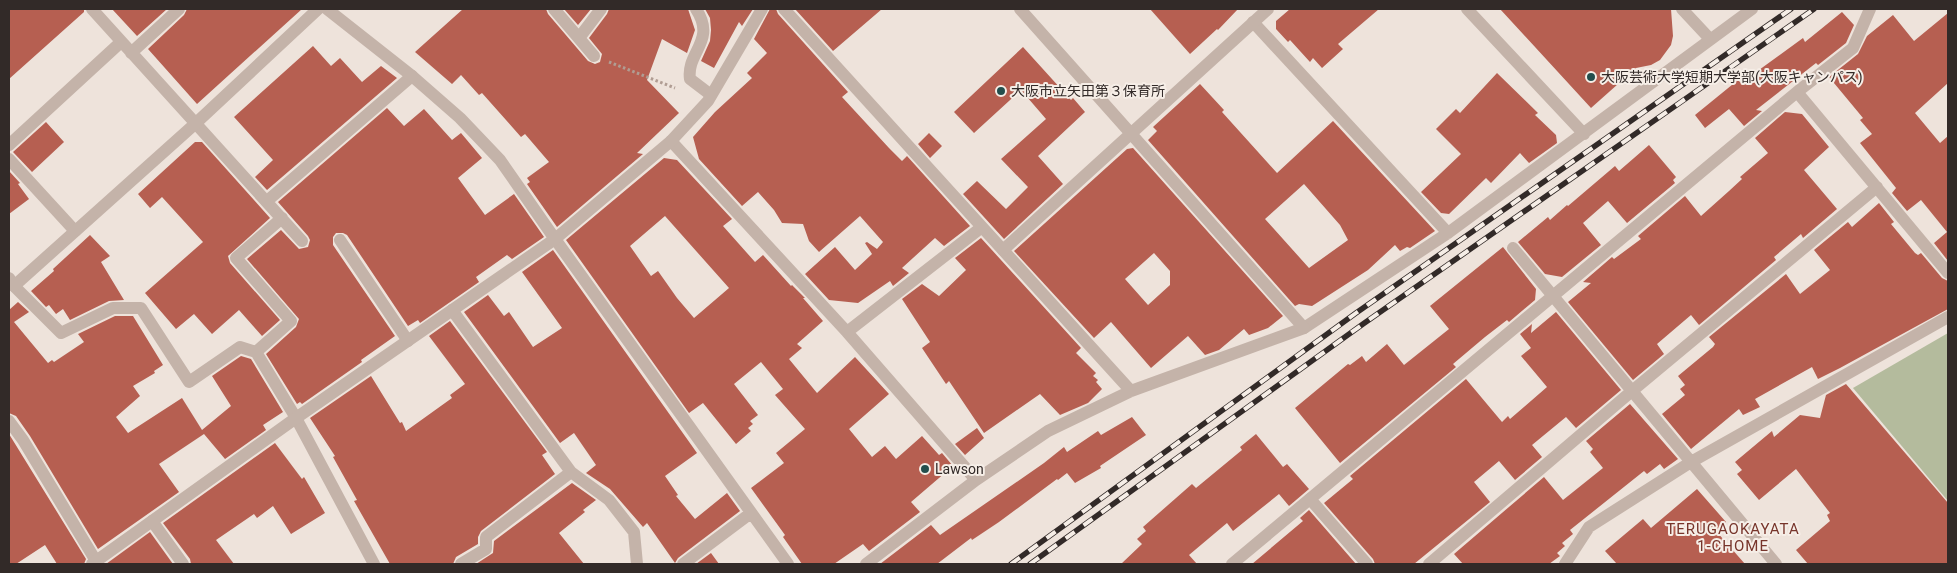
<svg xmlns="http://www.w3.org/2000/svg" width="1957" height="573" viewBox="0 0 1957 573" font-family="Roboto,'Noto Sans JP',sans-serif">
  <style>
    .green { fill: #b4bb9d }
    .building { fill: #b65f51; fill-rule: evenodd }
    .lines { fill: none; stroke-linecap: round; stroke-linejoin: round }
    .path { stroke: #b09d93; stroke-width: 3; stroke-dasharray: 2.5 2.5; stroke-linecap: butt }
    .minor { stroke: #c4b3a9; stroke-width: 12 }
    .tertiary { stroke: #c4b3a9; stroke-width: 12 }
    .rail-casing { stroke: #322a28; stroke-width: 5.5 }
    .rail { stroke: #f6eee7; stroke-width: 4; stroke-dasharray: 11; stroke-linecap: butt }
    .poi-dot { fill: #234e4d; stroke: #f6eee7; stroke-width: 2 }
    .labels { text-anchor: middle; stroke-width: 4; stroke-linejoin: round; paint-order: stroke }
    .poi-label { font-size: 14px; fill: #322a28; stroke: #f6eee7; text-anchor: start }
    .neighbourhood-label { font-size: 15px; letter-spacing: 1px; fill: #77352b; stroke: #f6eee7 }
  </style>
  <rect width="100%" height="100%" fill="#eee3db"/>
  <path class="green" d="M 1948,333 L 1948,501 L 1853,388 Z"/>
  <path class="building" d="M 9,9 L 84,9 L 84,12 L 9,79 Z
    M 112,9 L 167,9 L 137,36 Z
    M 187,9 L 302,9 L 197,104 L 148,49 L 184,15 Z
    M 463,9 L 546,9 L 548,14 L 588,61 L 595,64 L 600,62 L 602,54 L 589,38 L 607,14 L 609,9 L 688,9 L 695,30 L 687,53 L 662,39 L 647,80 L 679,113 L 637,153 L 643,154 L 557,227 L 527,184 L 530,182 L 527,178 L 549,162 L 525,134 L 521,137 L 482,93 L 479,95 L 461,75 L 452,84 L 415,52 Z
    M 564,9 L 591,9 L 578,25 Z
    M 705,9 L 753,9 L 742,26 L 739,22 L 714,68 L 701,61 L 710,41 L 711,30 L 710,18 Z
    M 770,9 L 776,9 L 778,14 L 848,92 L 842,97 L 889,148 L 902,161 L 907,156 L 970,226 L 944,246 L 935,238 L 902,268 L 909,273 L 893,286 L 890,281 L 858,303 L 829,300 L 805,274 L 835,247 L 855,270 L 872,254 L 865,243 L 867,242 L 877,249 L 883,242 L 860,216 L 819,252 L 809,241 L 803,224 L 782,223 L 774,210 L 758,192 L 742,206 L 699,159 L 693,137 L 715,112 L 752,78 L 747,73 L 767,53 L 754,39 Z
    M 795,9 L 882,9 L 833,51 Z
    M 1150,9 L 1238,9 L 1218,30 L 1217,29 L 1190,54 Z
    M 1290,9 L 1379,9 L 1338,44 L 1343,49 L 1322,68 L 1313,58 L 1310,62 L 1290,40 L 1288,42 L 1276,29 L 1276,21 Z
    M 1500,9 L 1671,9 L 1673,36 L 1671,45 L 1660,60 L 1651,65 L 1636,68 L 1591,108 Z
    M 1842,12 L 1854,25 L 1846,43 L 1818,65 L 1816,63 L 1756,110 L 1762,111 L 1744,126 L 1729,109 L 1705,128 L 1695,115 L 1738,80 L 1741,83 L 1803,38 L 1805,42 Z
    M 1948,13 L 1948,83 L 1915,113 L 1940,143 L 1948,136 L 1948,261 L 1934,243 L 1947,232 L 1921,200 L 1907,211 L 1892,193 L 1896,188 L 1860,143 L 1872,134 L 1860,120 L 1863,118 L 1829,77 L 1858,54 L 1867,36 L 1893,15 L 1914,41 Z
    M 313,46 L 331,66 L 340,58 L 362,82 L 381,66 L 397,78 L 267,190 L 255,177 L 273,160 L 234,117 Z
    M 1023,47 L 1071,100 L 1073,98 L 1085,112 L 1038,156 L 1063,184 L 1004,239 L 963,194 L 977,181 L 1006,209 L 1028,187 L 1001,159 L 1046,119 L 1021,90 L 974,133 L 954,112 Z
    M 1497,73 L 1538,113 L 1535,115 L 1556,135 L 1557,143 L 1529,163 L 1520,153 L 1491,183 L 1486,178 L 1449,214 L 1441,213 L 1421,192 L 1461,154 L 1436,129 L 1456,109 L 1460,113 Z
    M 1200,84 L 1224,110 L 1222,112 L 1277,173 L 1333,121 L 1435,231 L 1410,248 L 1407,247 L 1400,251 L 1395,245 L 1368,270 L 1312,306 L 1299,304 L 1295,306 L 1148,140 L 1157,131 L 1153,127 ZM 1304,184 L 1340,225 L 1348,240 L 1309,268 L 1265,219 Z
    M 387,108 L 404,126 L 424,109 L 452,140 L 461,133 L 482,158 L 458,178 L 485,215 L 514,194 L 544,237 L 512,259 L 507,255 L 476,277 L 479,282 L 420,323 L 418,320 L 408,326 L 347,235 L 343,233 L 336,233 L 333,237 L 333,245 L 395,336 L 361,360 L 362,362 L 302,404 L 300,402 L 297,404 L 266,354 L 296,327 L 299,319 L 247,259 L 281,230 L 299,249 L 308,247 L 310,240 L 308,236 L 278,202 Z
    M 1785,112 L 1802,114 L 1829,147 L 1804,170 L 1837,209 L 1803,238 L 1801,234 L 1774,257 L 1776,260 L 1699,325 L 1691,315 L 1657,344 L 1664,354 L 1633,380 L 1568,302 L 1591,283 L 1583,282 L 1612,257 L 1614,259 L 1641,239 L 1638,236 L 1685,196 L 1701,216 L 1729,191 L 1742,179 L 1740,177 L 1768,153 L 1755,138 Z
    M 46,122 L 64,142 L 32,172 L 13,152 Z
    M 929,133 L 942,146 L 930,158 L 918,144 Z
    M 195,142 L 202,142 L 270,218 L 228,256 L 230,263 L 280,320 L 262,336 L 239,310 L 212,334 L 194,314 L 176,329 L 145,293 L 203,242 L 162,197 L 150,208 L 138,194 Z
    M 1649,145 L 1676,177 L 1673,180 L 1675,183 L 1627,223 L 1608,201 L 1583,223 L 1601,245 L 1562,277 L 1545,274 L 1518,242 L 1548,217 L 1550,220 L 1567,205 L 1568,206 L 1615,166 L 1619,171 Z
    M 1133,148 L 1283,316 L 1268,328 L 1249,335 L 1244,329 L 1219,350 L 1205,355 L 1188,336 L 1151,368 L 1111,322 L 1094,338 L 1014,251 L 1127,149 ZM 1154,253 L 1170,271 L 1170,285 L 1148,305 L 1125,279 Z
    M 664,158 L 677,160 L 732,219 L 723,226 L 755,262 L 763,255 L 791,286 L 792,285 L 805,298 L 803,298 L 823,321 L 797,344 L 802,348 L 789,359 L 817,393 L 855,357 L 889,394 L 849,429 L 872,457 L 885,446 L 896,459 L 922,436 L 939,455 L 942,453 L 953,466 L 911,502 L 920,512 L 869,551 L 863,544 L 834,564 L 802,564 L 783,537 L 785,535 L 751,488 L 784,463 L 776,453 L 805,429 L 775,395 L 783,389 L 761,362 L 734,384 L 758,415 L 750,421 L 753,424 L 748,428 L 751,431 L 736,444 L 703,403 L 689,413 L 566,240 ZM 665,216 L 729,288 L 694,318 L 677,298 L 658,271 L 651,276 L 630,246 Z
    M 9,171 L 20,183 L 18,184 L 29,199 L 9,214 Z
    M 1879,203 L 1894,222 L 1891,224 L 1915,253 L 1918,255 L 1921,253 L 1942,278 L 1948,281 L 1948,309 L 1840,368 L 1818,379 L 1812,367 L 1755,399 L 1760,407 L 1743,415 L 1739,409 L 1691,449 L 1662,414 L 1685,395 L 1680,389 L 1685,385 L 1678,376 L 1713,347 L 1715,344 L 1709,337 L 1786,274 L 1800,294 L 1830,270 L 1814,250 L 1848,222 L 1852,227 Z
    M 90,235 L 110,256 L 101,262 L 124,300 L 109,301 L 70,320 L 63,309 L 56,314 L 49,305 L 46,307 L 31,291 L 54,271 L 53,269 Z
    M 981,238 L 1081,348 L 1076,353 L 1096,373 L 1093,376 L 1098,380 L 1096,382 L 1102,389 L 1088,403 L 1060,415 L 1040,394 L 984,433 L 949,381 L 946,384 L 922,348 L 930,342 L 902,299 L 922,284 L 939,296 L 966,270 L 955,258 Z
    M 1503,247 L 1536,289 L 1535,300 L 1509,322 L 1507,320 L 1485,337 L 1453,364 L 1456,367 L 1340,463 L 1295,408 L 1348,364 L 1350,365 L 1362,356 L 1366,362 L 1387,344 L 1404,365 L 1449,329 L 1430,306 Z
    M 553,250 L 697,453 L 665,476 L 678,495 L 676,496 L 695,519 L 727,493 L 740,511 L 678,558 L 675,563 L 647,523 L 643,527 L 610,489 L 586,473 L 596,465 L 574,433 L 560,443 L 464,312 L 488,295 L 504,316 L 509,312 L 533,347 L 562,328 L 522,272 Z
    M 18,302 L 29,312 L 14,322 L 48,363 L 52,360 L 54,362 L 84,342 L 78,334 L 115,316 L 133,316 L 163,365 L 154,371 L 155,373 L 133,386 L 140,396 L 116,417 L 128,433 L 182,398 L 202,430 L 231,406 L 212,376 L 241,356 L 251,359 L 283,412 L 263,425 L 266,430 L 225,459 L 204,434 L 159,464 L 179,492 L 98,549 L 30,436 L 16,416 L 9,413 L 9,310 Z
    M 1556,312 L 1621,390 L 1576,428 L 1566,417 L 1532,445 L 1542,457 L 1515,480 L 1499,461 L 1474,482 L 1490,502 L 1414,564 L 1375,564 L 1373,559 L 1324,503 L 1353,479 L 1350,476 L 1466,379 L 1502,422 L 1508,416 L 1510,419 L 1547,387 L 1521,356 L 1531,348 L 1520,334 L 1532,324 L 1531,333 Z
    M 450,321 L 547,452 L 542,455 L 555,474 L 481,531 L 478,537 L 478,544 L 456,557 L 453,564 L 390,564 L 354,501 L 357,500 L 333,457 L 335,456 L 310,418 L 371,376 L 400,423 L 402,422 L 406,431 L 452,398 L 450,395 L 465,384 L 429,336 Z
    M 1846,384 L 1948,503 L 1948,564 L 1808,564 L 1796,550 L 1830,521 L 1827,515 L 1830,513 L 1796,469 L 1759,500 L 1737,474 L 1742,470 L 1735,462 L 1772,431 L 1774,437 L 1800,415 L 1820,418 L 1826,395 Z
    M 1630,404 L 1678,459 L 1664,469 L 1660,464 L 1647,474 L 1644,471 L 1570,530 L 1573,534 L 1562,543 L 1565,546 L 1557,553 L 1560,556 L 1549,564 L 1463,564 L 1454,554 L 1544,477 L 1563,500 L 1603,468 L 1590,452 L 1593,449 L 1586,441 Z
    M 1132,417 L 1146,435 L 1100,466 L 1101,468 L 1075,483 L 1067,473 L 1058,480 L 1057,479 L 999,522 L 972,540 L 971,538 L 937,564 L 880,564 L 931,525 L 940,535 L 1044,463 L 1064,447 L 1067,452 L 1098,431 L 1101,435 Z
    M 977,428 L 984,438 L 965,455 L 955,444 Z
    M 9,434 L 86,559 L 84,564 L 57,564 L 45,545 L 16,564 L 9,564 Z
    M 1256,434 L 1283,467 L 1287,464 L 1309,489 L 1289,506 L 1279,494 L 1233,531 L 1227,523 L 1189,555 L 1197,564 L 1121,564 L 1142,544 L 1137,539 L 1146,531 L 1143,527 L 1192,484 L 1196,488 L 1242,450 L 1240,447 Z
    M 275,443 L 302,479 L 304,477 L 325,513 L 291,534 L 273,506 L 257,518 L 254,514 L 216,540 L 234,564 L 191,564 L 190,559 L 163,523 Z
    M 572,483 L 596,500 L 583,510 L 585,512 L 559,533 L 584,564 L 476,564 L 493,553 L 494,541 Z
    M 1697,489 L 1726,522 L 1716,531 L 1745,564 L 1617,564 L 1605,551 L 1643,519 L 1651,528 Z
    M 1309,510 L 1356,564 L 1252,564 L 1303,521 L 1300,518 Z
    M 150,532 L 173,564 L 106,564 Z
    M 711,553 L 719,564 L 696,564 Z"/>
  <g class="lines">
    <path class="path" d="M 609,62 L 675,88"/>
    <path class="minor" d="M 92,9 L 302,241
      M 554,9 L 594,56
      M 696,9 C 717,41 686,52 690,79 L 711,95
      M 784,9 L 1131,391
      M 1467,9 L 1584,134
      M 1682,9 L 1710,39
      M 1253,22 L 1448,233
      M 579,38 L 601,9
      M 131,53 L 179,9
      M 1797,92 L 1948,273
      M 671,141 L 847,332 L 976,480
      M 9,145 L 121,42
      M 9,159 L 75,231
      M 267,201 L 412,76
      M 555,239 L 788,564
      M 340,240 L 408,341
      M 1513,248 L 1776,564
      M 9,278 L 14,286 L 61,333 L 113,308 L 141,308 L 189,382 L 240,347 L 256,352 L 296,418 L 374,564
      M 452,310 L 571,472 L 609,500 L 634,532 L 637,564
      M 847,332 L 982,227
      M 256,352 L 291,321 L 236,258 L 282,218
      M 9,421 L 23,440 L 96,561
      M 152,521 L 183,564
      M 461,564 L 486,549 L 486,537 L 571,472
      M 683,564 L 751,513
      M 866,564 L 976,480 L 1048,431 L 1131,391 L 1304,328 L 1448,233 L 1752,9
      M 1232,564 L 1797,92 L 1853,48 L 1870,9
      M 1429,564 L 1632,391 L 1877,187
      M 1565,564 L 1589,527 L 1691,462 L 1948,317"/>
    <path class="tertiary" d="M 327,9 L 412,76 L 460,118 L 500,160 L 555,239
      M 1020,9 L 1304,328
      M 1003,250 L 1268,9
      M 14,286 L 196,123 L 318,9
      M 1310,499 L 1367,564
      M 92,564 L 296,418 L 555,239 L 671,141 L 708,101 L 762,9"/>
    <defs>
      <path id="rail" d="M 1011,564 L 1356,313 L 1791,9
        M 1030,564 L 1363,324 L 1814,9"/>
    </defs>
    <use href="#rail" class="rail-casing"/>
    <use href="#rail" class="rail"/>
  </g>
  <g class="poi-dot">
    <circle cx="1591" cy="77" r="5"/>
    <circle cx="1001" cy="91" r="5"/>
    <circle cx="925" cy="469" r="5"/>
  </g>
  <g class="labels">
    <g class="poi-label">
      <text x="1601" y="82">大阪芸術大学短期大学部(大阪キャンパス)</text>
      <text x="1011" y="96">大阪市立矢田第３保育所</text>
      <text x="935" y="474">Lawson</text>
    </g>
    <g class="neighbourhood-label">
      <text x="1733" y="534">TERUGAOKAYATA<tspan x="1733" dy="17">1-CHOME</tspan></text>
    </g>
  </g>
  <rect width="1957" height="573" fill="none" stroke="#322a28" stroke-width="20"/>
</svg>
